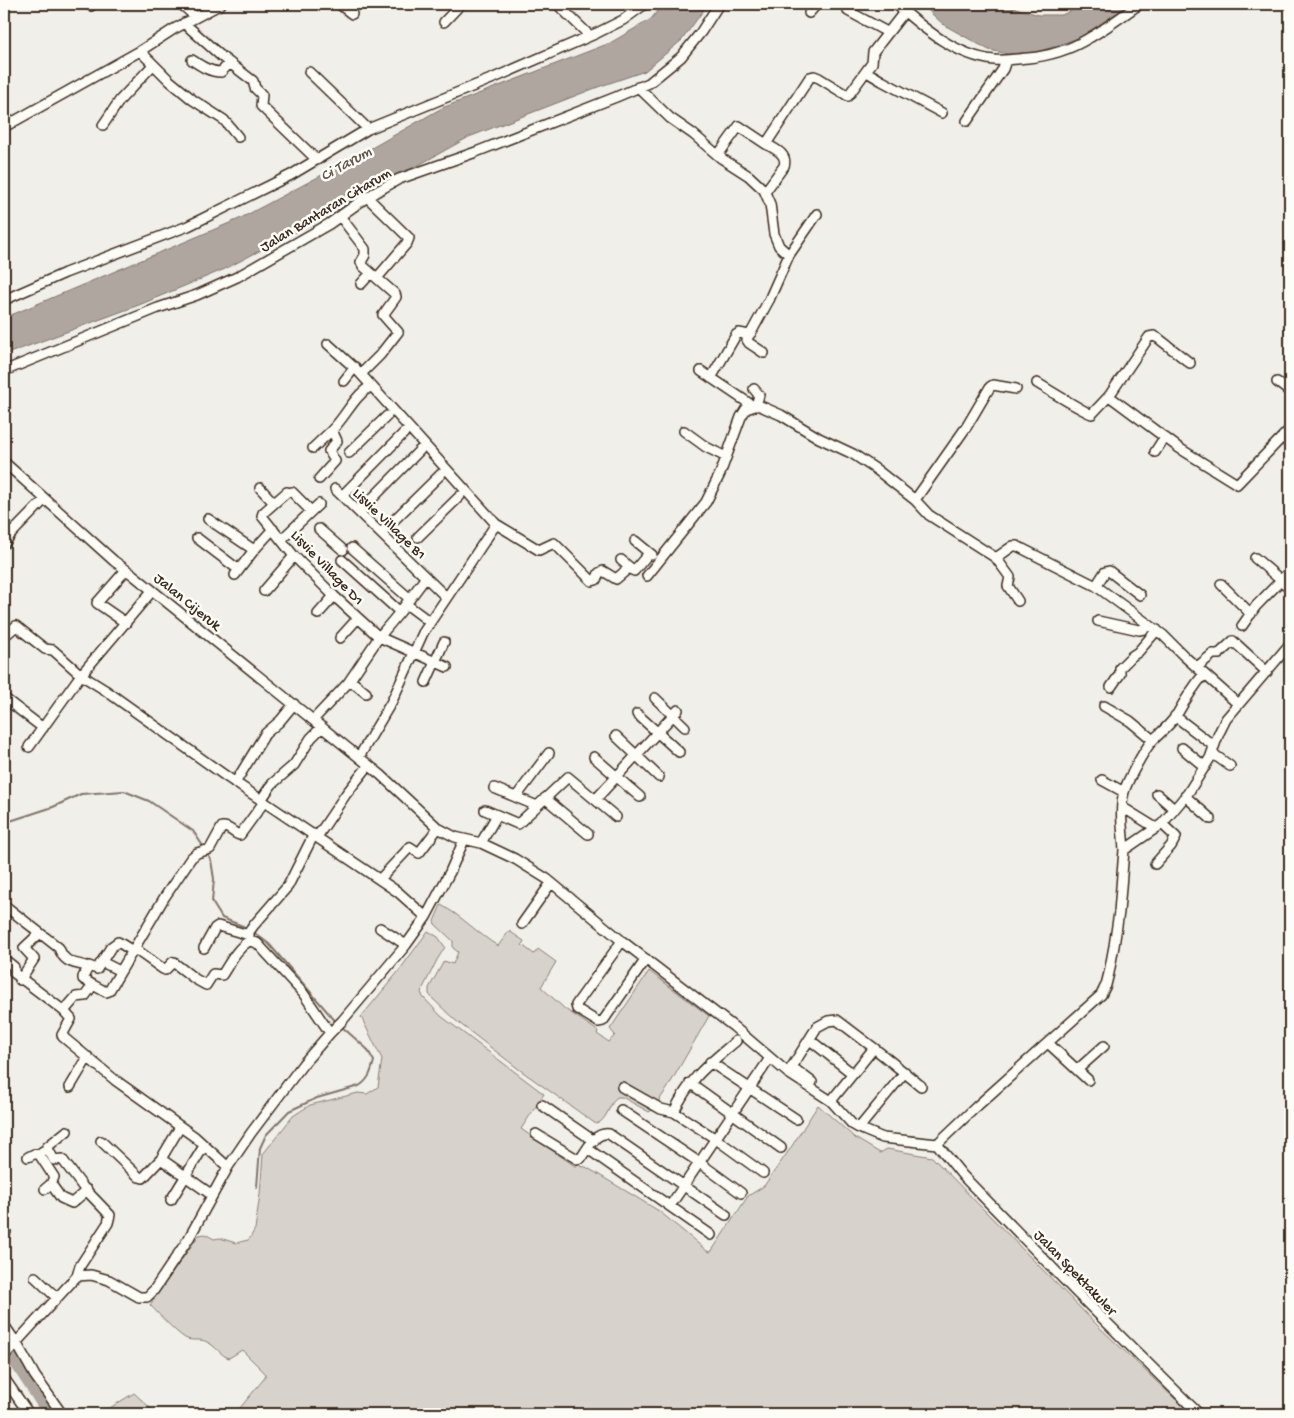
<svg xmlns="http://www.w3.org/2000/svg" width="1294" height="1418" viewBox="0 0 1294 1418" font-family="'Gochi Hand',sans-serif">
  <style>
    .green { fill: #d7d2cc; stroke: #897e75 }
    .water { fill: #aea69f; stroke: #80746b }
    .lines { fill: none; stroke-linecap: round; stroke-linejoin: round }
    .stream { stroke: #80746b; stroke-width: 2 }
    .river { stroke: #aea69f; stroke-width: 12 }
    .minor-casing { stroke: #3b2a1e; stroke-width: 12 }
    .minor { stroke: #fdfcf7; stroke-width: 9 }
    .labels { text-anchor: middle; stroke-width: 5; stroke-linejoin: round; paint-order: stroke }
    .street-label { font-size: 15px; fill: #3b2a1e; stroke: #fdfcf7 }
    .water-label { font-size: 16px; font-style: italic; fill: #63554b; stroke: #fdfcf7 }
  </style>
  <rect width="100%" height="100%" fill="#f1efea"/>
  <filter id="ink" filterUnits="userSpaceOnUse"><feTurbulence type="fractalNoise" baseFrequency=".02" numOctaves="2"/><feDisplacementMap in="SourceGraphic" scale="10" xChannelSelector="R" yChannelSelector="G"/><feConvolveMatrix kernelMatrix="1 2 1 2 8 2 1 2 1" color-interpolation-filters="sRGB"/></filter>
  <g filter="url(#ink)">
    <path class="green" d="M 441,905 C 462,916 478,934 498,946 L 509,931 L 524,941 L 522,945 L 534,954 L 538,949 L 556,962 L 541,987 L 565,1009 L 598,1031 L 597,1034 L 609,1042 L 615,1035 L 610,1029 L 649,971 L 709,1016 L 667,1089 L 652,1110 L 649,1112 L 622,1097 L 617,1097 C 609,1104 607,1121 596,1124 L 520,1070 L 455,1020 L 433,999 L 429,994 L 429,988 L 444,961 L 453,964 L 458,952 L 453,948 L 453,941 L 435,924 L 434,921 Z
      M 428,931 L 438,937 L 445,947 L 437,960 L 421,992 L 423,997 L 441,1016 L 544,1094 L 521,1129 L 575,1166 L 586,1167 L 659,1211 L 707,1251 L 711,1252 L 748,1196 L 764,1186 L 790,1149 L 818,1105 L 855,1138 L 880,1153 L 887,1149 L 932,1157 L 1098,1326 L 1191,1414 L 235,1414 L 263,1380 L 266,1374 L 242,1350 L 229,1358 C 221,1356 216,1346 207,1342 C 200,1338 192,1342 185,1338 C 174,1331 159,1314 150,1305 L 199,1235 L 205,1234 L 214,1239 L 220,1238 L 236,1243 L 248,1240 L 250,1238 L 255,1229 L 260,1194 L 263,1154 L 293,1116 L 310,1105 L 358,1093 L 367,1094 L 378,1087 L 382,1059 L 361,1017 L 398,972 Z
      M 134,1393 L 157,1414 L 100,1414 Z"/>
    <path class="water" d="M 663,4 L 708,4 L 682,40 L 645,71 L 598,87 L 469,137 L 345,206 L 225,269 L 139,305 L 4,355 L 4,318 L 239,219 L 354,158 L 442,108 L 610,43 L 651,19 Z
      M 921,4 L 1002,4 L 1039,15 L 1062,15 L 1084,4 L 1129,4 L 1081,37 L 1033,54 L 1008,54 L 989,50 L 944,25 Z"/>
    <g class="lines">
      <path class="stream" d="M 4,823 L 53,807 L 81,794 L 124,791 L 149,801 L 193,831 L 205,849
        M 207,853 L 211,860 L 214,879 L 212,902 L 222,918 L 248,928
        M 252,931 L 269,944 L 337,1023
        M 257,1187 L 260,1148 L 266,1135 L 289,1111 L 317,1098 L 359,1086 C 369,1080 371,1072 374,1061 L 367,1049 L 341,1026"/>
      <path class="river" d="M 4,1345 L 49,1414"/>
      <defs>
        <path id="minor" d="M 87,4 L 91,6
          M 181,4 L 196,17
          M 339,4 L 352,14
          M 557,4 L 590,36
          M 896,4 C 923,28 956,56 994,60 C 1005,61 1017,59 1028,58 C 1050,56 1071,49 1089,38 C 1107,28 1123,15 1140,4
          M 848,11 L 887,32
          M 809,13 L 817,4
          M 444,22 L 461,4
          M 184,23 L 222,57 L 253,81 L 255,88 L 262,95 L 261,106 L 317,160
          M 140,51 L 170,81 L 193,100 L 224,120 L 238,137
          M 192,60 C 201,66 210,72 221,72 L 230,63
          M 309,72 L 368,129
          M 867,72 L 882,81 L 942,113
          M 638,87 L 670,118 L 693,134 L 721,158 L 749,176 L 764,190 L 770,204 L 774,234 L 779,246 L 789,255 L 769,300 L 751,333 L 749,335 L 739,333 L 736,335 L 711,378
          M 967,121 L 1003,69 L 1006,60
          M 103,125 L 120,100 L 153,65
          M 4,127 L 140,51 L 174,29 L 221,4
          M 718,155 L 739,126 L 766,144 L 810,77 L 814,76 L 819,78 L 848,96 L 872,63 L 873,52 L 905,11
          M 765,192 L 784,166 C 788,154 775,149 766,144
          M 367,197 L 409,238 L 407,243 L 377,278
          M 340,216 L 365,249 L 365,255 L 361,262 L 363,266 L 395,294 L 396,297 L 383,315 L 398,332 L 380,355 L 361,374
          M 789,255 L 817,214
          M 361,284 L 371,273
          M 4,300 L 65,273 L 188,226 L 291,175 L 368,129 L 496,77 L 597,33 L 623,20 L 645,4
          M 749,335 L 747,340 L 749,343 L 764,353
          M 328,344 L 358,371 L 496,524 L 539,550 L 554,543 L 592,581 L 596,580 L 599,573 L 603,571 L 616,579 L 629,568
          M 4,371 L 158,308 L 197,295 L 237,277 L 329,224 L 367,197 L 399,179 L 476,152 L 616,97 L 649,83 L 681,57 L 701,32 L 719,4
          M 701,371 L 753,406
          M 344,381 L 355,367
          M 1277,382 L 1290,392
          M 1037,383 C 1046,388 1087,414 1092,414 L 1109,396 L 1149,337 L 1154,336 L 1158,338 L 1190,363
          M 754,389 L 759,395 L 756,406
          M 1109,396 L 1179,448 L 1237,484 L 1290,429
          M 684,431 L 706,447 L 726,457
          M 1283,436 L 1290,445
          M 313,448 L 332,430
          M 1155,452 L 1164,438
          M 349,453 L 387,416
          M 4,462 L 114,561 L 132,574 L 381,775 L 438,828 L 455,837 L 481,843 L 515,859 L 547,879 L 622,941 L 734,1027 L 788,1073 L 831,1101 L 852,1124 L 859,1128 L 883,1138 L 937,1144 L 976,1107 L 1101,995 L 1106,985 L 1109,973 L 1114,946 L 1119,912 L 1124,850 L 1162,824 L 1188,793 L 1210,758 L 1219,733 L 1226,719 L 1290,644
          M 319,479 L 335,461 L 329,451 L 337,441 L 332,430 C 346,416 354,396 371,386
          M 260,488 L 274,503
          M 335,489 L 444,595
          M 287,492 L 263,513 L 262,516 L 294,556 L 334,596 L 379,637 L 447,667
          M 292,492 L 311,511
          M 342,496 L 404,433
          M 915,500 L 967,426 L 990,387 L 993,385 L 1016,389
          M 359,512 L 420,450
          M 208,519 L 254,550
          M 4,526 L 11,534
          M 319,529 L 343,550
          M 381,533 L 441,474
          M 418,537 L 460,496
          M 197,538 L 239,570
          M 282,539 L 319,504
          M 635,541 L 652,555
          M 4,544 L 11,534 L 45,499
          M 352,548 L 410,599
          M 996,558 L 1013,546 L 1017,546 L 1096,586 L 1163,635 L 1184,656 L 1238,704
          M 1255,558 L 1290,588
          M 342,560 L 400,612
          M 621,560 L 634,571 L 649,553
          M 235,575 L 254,550 L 273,529
          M 647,576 L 706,502 L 720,474 L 741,417 L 746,409 L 758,405 L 781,415 L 819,438 L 853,454 L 877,470 L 915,500 L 929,515 L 996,558 L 1010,577 L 1008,586 L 1018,601
          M 1221,584 L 1251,614
          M 1096,586 L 1105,572 L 1109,571 L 1140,595
          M 264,591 L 294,556
          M 406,604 L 426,619
          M 318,614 L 334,596
          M 1098,621 L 1139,630 L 1144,629 L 1149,625
          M 126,623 L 97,603 L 126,570
          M 1242,626 L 1256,606 L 1290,571
          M 8,633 L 16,626 L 45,649 L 53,650 L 81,675 L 105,690 L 227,777 L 398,892 L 426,917
          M 340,638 L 358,618
          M 1197,667 L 1213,654 L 1219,654 L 1233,641 L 1267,672
          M 426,682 L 444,642
          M 348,683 L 355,684 L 366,693
          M 1111,687 L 1120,674 L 1120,668 L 1132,656 L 1138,652 L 1157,630
          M 4,698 L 43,728
          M 655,698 L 685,727
          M 1104,706 L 1130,721 L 1153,740
          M 637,714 L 679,752
          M 1175,716 L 1214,746
          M 313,720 L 348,683 L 379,637 L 400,612 L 426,577
          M 616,736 L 659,777
          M 29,747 L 80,676 L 152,591
          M 1182,748 L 1205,767
          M 1212,753 L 1230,766
          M 359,757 L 392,701 L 423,633 L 496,524
          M 594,757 L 640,797
          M 1102,780 L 1124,792
          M 235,783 L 265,734 L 280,721 L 294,704
          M 494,788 L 537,806
          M 1157,794 L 1174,809
          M 1185,796 L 1211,819
          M 516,797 L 549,753
          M 545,798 L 588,834
          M 596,799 L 678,710
          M 261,800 L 272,784 L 294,765 L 311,738 L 322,727
          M 1122,807 L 1156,828
          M 485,810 L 497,815
          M 317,837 L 346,794 L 369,765
          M 481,843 L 497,815 L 518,824 L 568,777 L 616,817
          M 1124,850 C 1123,832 1119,810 1124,792 C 1127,781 1144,750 1152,741 C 1160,733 1169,726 1176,716 C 1184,702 1193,687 1204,674
          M 1155,864 L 1171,846 L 1176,837 L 1162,824
          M 380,879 L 410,847 L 419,853 L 438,828
          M 4,905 L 59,948 C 65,965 75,962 88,967
          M 522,924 L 551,883
          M 380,928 L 406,945
          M 249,941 L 249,932 L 254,925 L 288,886 L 314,834
          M 622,941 L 578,1002 L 576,1005 L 577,1009 L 598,1022 L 603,1021 L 646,959
          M 204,948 L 215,928 L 218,926 L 249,935
          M 135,949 L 163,969 L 165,970 L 173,962 L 195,979 L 206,985 L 213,974 L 222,975 C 230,963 236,949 249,941 L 257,943 L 303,993 L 330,1033
          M 4,959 L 14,967 L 14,973 L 64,1011
          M 102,962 L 120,971
          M 20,980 L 34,959 L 24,948 L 40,933
          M 93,985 L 83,979 L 83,977 L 89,966 L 97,969 L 111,947 L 118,942 L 133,951
          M 810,1040 L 853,1074
          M 1048,1043 L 1088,1080
          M 874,1048 L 921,1086
          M 710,1062 L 796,1119
          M 792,1067 L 812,1082
          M 1077,1070 L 1104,1046
          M 788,1073 L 817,1027 L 828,1021 L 837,1020 L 874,1048 L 831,1101
          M 690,1083 L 781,1148
          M 70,1087 L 88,1057
          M 622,1087 L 661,1109 L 674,1112 L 716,1139 L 763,1173
          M 542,1105 L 594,1141
          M 621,1110 L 700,1163 L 741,1193
          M 674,1112 C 690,1077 708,1065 736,1041
          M 180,1127 L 161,1159 L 212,1195
          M 859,1128 L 905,1072
          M 67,1131 L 47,1147 L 54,1160 L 62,1159 L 83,1187 L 110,1215 L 108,1223 L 80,1266 L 77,1276
          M 536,1134 L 577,1159 L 581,1158 C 588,1148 595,1132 609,1134 L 726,1215
          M 101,1141 L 139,1177 L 143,1178 L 161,1159
          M 937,1144 L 963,1176 L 1077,1293 L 1199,1414
          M 588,1149 L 711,1235
          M 39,1154 L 54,1177 L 51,1184 L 45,1189
          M 28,1157 L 34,1154 L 39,1154 L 43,1151
          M 228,1167 L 195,1137 L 115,1080 L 63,1037 L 62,1035 L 71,1019 L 64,1011 L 76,997 L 85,996 L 93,985 L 106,992 L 109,991 L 164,898 L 191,858 L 197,853 L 210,849 L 222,827 C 230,826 233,834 240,835 L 264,802
          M 51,1184 L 61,1198 L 72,1203 L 87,1190
          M 171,1200 L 204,1146
          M 670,1206 L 770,1058
          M 4,1234 L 6,1232
          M 35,1277 L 57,1298
          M 4,1325 L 17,1344 L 35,1376 L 62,1414
          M 4,1356 L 77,1276 L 91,1275 L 109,1280 L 139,1297 L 147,1297 L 154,1290 L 189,1238 L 228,1167 L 251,1133 L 303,1064 L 330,1033 L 342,1021 L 406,945 L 426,917 L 450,872 L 464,840
          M 4,1378 L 29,1414"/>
      </defs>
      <use href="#minor" class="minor-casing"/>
      <use href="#minor" class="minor"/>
    </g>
  </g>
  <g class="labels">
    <g class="street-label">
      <text transform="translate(325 209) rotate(-31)" y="5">Jalan Bantaran Citarum</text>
      <text transform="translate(390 523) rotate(44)" y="5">Lisvie Village B1</text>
      <text transform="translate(328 567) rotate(46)" y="5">Lisvie Village D1</text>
      <text transform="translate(188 601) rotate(39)" y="5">Jalan Cijeruk</text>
      <text transform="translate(1076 1272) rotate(46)" y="5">Jalan Spektakuler</text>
    </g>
    <g class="water-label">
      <text transform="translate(345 162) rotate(-29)" y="6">Ci Tarum</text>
    </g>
  </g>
  <rect width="1294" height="1418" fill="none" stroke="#fdfcf7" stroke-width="20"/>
  <rect x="10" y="10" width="1274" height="1398" fill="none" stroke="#3b2a1e" stroke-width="2" filter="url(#ink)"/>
</svg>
